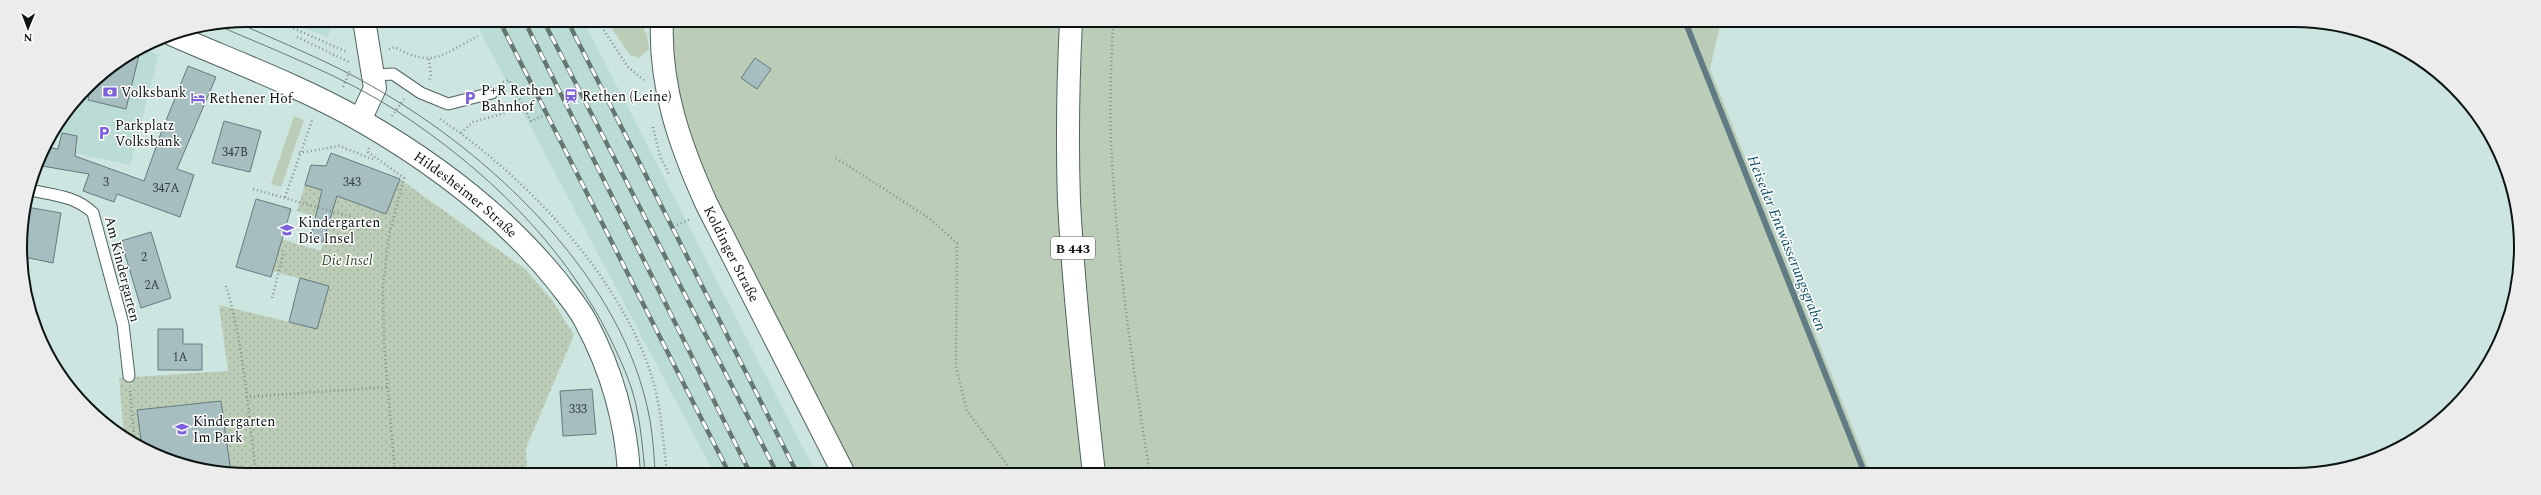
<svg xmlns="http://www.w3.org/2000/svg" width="2541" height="495" viewBox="0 0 2541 495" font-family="Spectral,serif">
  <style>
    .built { fill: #bbdcd5 }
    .grass { fill: #bbcdb6 }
    .park { fill: url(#park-dots) }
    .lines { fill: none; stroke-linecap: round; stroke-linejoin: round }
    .stream { stroke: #617b85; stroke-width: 6 }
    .building { fill: #a6bec0; stroke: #647a7c }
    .service-casing { stroke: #4e635f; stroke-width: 13 }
    .minor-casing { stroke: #4e635f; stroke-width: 24 }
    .tertiary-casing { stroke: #4e635f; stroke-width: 24 }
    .primary-casing { stroke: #4e635f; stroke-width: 24 }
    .path { stroke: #7f908d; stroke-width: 2.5; stroke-dasharray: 1 3; stroke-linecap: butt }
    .service { stroke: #fff; stroke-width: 11 }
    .minor { stroke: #fff; stroke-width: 22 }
    .tertiary { stroke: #fff; stroke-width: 22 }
    .primary { stroke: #fff; stroke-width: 22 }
    .tram { stroke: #667673; stroke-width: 1 }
    .rail-casing { stroke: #667673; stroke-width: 4.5 }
    .rail { stroke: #fff; stroke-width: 3; stroke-dasharray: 9; stroke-linecap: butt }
    .labels { text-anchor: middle; stroke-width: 3; stroke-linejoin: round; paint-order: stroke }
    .number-label { font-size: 12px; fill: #323e3e }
    .shield { fill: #fff; stroke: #555a5a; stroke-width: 1 }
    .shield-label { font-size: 13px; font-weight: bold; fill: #0c1413 }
    .poi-label { font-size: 14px; fill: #0c1413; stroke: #fff; text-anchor: start }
    .street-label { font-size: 14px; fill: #0c1413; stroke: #fff }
    .park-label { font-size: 14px; font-style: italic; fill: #2d4b24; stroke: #fff }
    .water-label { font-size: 15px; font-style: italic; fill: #0c5269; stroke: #fff }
    .rim { fill: none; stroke: #0c1413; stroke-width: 2 }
  </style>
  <defs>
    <pattern id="park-dots" width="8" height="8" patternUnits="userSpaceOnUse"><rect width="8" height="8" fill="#bbcdb6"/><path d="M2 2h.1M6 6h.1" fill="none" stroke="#a0af9c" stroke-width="1.8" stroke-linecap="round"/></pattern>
  </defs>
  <rect width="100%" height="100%" fill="#cde5e0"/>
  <path class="built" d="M 284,20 L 337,20 L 327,37 Z
    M 474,20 L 583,20 L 816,473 L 714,473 Z
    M 144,49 L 159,55 L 130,165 L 57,149 L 64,121 L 87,86 Z"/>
  <path class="grass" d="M 606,20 L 639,20 L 647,35 L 649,49 L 639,58 L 630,55 Z
    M 672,20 L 1721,21 L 1710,69 L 1871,474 L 855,474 L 684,135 L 668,44 Z
    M 294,116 L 304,120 L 281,187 L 271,184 Z"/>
  <path class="park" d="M 400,179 L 525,269 L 552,300 L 574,335 L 526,448 L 527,473 L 218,473 L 134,445 L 124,436 L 119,378 L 228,371 L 219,305 L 317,329 L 328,286 L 272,271 L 281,239 L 321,251 L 329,221 L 297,211 L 305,184 L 386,214 Z"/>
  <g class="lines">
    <path class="stream" d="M 1685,21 L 1865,474"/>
  </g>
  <path class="building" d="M 140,51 L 126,109 L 88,100 L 91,84 Z
    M 755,58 L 771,69 L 757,89 L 741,78 Z
    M 188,66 L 216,77 L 177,169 L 194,175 L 180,217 L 117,194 L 114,202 L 83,191 L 89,174 L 36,165 L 46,147 L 58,149 L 62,133 L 77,136 L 75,156 L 144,181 L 161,133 Z
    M 224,121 L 261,131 L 250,172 L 212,163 Z
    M 331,153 L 400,179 L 386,214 L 337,196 L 323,242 L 310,239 L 322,190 L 305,185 L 311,165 L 326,166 Z
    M 256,199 L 291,209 L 271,277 L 236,267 Z
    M 27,207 L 61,213 L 53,263 L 24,257 L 21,237 Z
    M 151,232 L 171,298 L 141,308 L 121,241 Z
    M 300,278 L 329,286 L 317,329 L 289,322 Z
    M 158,329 L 183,329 L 183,344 L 202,344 L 202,370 L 158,370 Z
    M 592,389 L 596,434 L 563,436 L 560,391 Z
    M 221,401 L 231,473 L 218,473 L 142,447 L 137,410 Z"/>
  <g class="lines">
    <defs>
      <path id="service" d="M 374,75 L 393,74 L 421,93 L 448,104 L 492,93
        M 30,190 C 53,195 76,196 93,213 L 123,324 L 129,376"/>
      <path id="minor" d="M 360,120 L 375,88 L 364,20"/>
      <g id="tertiary">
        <path id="s1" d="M 662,20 C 659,86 680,146 707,205 L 844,474"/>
        <path id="s2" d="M 173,35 C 235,62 300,86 360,120 C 433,162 504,215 557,281 C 567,294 579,308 586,322 C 611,369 626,421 629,473"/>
      </g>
      <path id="primary" d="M 1071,21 C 1068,81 1067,142 1069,202 C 1074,293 1084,383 1094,474"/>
    </defs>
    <use href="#service" class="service-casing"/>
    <use href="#minor" class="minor-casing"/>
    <use href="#tertiary" class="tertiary-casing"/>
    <use href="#primary" class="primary-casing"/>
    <path class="path" d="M 275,20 L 347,52
      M 597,20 L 628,67 L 644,80
      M 1113,21 C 1111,67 1109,114 1112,160 C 1118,266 1133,370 1150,474
      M 297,37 L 349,62
      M 389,49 L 395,47 C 433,69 443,54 478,36
      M 429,59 L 431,76 L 429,80
      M 503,82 L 509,80 L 531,121 L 542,116
      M 343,87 L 350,71
      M 392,116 L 404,99
      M 440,119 C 525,176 619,275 651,374 C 661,405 663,441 667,473
      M 653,127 L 660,156 L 670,176
      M 461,133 L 473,122 L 505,113 L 503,103
      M 369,148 L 368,152 L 404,178 L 389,235 L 383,286 L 384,345 L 395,473
      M 299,153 L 339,146 L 375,160
      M 836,158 L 929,218 L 957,243 L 956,367 L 967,411 L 1014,474
      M 253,189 L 352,217
      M 285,197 L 313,118
      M 677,225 L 691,219
      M 226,286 C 244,345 248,412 256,473
      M 272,298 L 284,251
      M 130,391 L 135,445
      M 246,397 L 388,387"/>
    <use href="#service" class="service"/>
    <use href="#minor" class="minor"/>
    <use href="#tertiary" class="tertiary"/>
    <use href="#primary" class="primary"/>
    <path class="tram" d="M 236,22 C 282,43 331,62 375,88 C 488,152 615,271 646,402 C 652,425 654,450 655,473
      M 219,26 C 279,52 342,76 397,111 C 485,169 563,243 610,338 C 620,359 631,382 636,405 C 641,427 643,451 645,473"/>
    <defs>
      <path id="rail" d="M 499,20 L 729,473
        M 524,20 L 750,473
        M 543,20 L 777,473
        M 567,20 L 797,473"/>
    </defs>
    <use href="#rail" class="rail-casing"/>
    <use href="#rail" class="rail"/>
  </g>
  <defs>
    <symbol id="bank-bare" viewBox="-9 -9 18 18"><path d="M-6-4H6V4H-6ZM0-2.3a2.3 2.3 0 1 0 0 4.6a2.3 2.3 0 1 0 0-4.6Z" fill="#7d61dc" stroke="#fff" stroke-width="2.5" paint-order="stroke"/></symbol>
    <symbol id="station-bare" viewBox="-9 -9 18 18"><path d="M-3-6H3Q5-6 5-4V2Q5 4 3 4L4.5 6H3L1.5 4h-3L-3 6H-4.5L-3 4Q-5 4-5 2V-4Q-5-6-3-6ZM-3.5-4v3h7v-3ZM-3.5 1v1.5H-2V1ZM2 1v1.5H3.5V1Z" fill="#7d61dc" stroke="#fff" stroke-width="2.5" paint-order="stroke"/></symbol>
    <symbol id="hotel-bare" viewBox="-9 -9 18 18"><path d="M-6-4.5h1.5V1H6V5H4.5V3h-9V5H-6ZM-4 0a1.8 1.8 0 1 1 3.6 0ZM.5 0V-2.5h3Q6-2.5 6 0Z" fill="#7d61dc" stroke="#fff" stroke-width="2.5" paint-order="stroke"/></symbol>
    <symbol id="parking-bare" viewBox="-9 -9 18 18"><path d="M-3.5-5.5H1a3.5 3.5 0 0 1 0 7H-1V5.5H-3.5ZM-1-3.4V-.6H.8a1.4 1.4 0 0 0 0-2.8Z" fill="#7d61dc" stroke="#fff" stroke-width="2.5" paint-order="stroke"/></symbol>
    <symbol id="school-bare" viewBox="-9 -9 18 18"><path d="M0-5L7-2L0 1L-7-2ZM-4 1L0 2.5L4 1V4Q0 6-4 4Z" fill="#7d61dc" stroke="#fff" stroke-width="2.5" paint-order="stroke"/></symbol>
  </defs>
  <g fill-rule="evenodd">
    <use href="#bank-bare" x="100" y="82" width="20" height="20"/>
    <use href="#station-bare" x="561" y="86" width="20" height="20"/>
    <use href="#hotel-bare" x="188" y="88" width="20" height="20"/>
    <use href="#parking-bare" x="460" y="88" width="20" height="20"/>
    <use href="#parking-bare" x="94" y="123" width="20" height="20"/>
    <use href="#school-bare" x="277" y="220" width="20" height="20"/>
    <use href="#school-bare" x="172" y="419" width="20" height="20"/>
  </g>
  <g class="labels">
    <g class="number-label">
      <text x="235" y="156">347B</text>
      <text x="106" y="186">3</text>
      <text x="352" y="186">343</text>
      <text x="166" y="192">347A</text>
      <text x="144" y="261">2</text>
      <text x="152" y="289">2A</text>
      <text x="180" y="361">1A</text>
      <text x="578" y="413">333</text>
    </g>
    <rect class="shield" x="1051" y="237" width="44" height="22" rx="3"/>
    <g class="shield-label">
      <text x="1073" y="253">B 443</text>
    </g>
    <g class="poi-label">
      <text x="481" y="95">P+R Rethen<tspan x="481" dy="16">Bahnhof</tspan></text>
      <text x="121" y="97">Volksbank</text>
      <text x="582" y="101">Rethen (Leine)</text>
      <text x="209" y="103">Rethener Hof</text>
      <text x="115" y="130">Parkplatz<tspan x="115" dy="16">Volksbank</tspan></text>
      <text x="298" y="227">Kindergarten<tspan x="298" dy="16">Die Insel</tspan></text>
      <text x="193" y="426">Kindergarten<tspan x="193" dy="16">Im Park</tspan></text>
    </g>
    <g class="street-label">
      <text dy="5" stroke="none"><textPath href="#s2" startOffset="335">Hildesheimer Straße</textPath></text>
      <text dy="5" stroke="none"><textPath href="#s1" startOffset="247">Koldinger Straße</textPath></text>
      <text transform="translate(123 269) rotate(76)" y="5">Am Kindergarten</text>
    </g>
    <g class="park-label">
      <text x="347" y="265">Die Insel</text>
    </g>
    <g class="water-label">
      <text transform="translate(1787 243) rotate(68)" y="5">Heiseder Entwässerungsgraben</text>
    </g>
  </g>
  <path d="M0 0H2541V495H0ZM247 27H2294A220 220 0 0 1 2514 247V248A220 220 0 0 1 2294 468H247A220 220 0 0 1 27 248V247A220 220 0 0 1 247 27Z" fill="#ececec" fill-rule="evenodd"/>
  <path class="rim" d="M247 27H2294A220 220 0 0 1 2514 247V248A220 220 0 0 1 2294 468H247A220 220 0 0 1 27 248V247A220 220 0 0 1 247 27Z"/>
  <g transform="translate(28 28) rotate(181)" stroke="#ffffff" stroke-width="3" paint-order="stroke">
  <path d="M0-3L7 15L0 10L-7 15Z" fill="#0c1413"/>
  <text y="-6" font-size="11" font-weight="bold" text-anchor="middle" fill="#0c1413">N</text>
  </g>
</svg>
